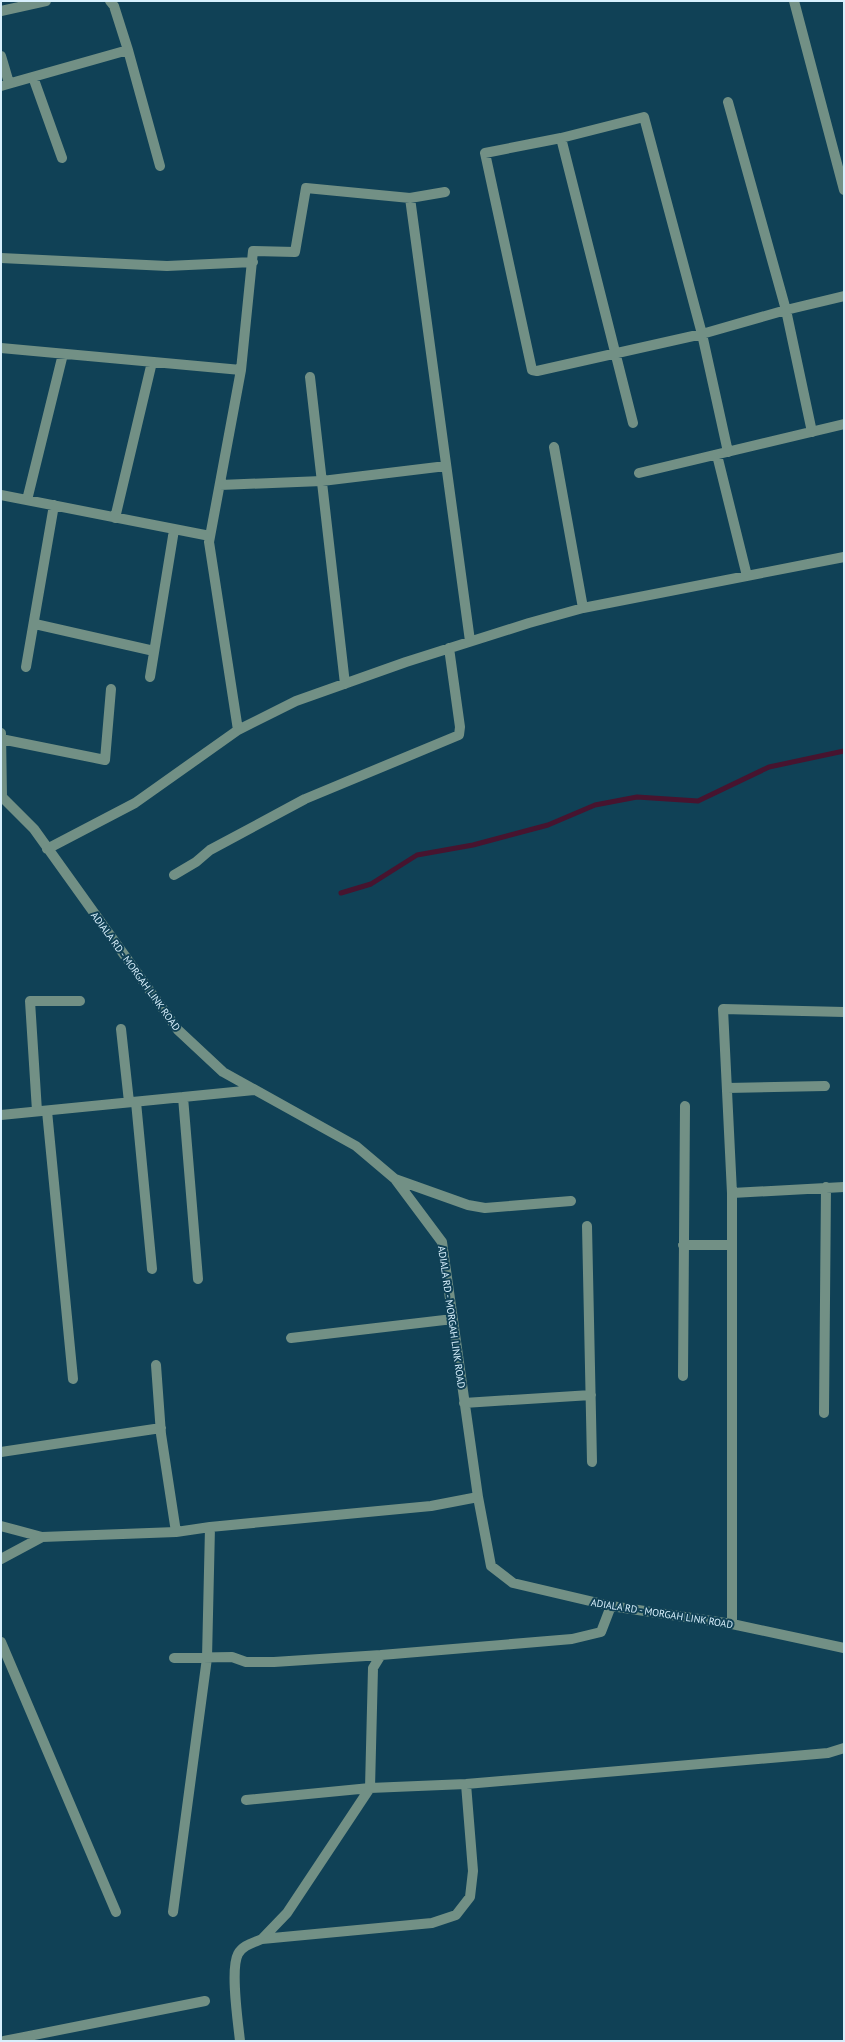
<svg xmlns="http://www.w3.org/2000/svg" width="845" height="2042" viewBox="0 0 845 2042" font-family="'PT Sans',sans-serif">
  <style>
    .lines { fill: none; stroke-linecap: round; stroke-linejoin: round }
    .stream { stroke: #47142f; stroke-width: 5 }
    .minor { stroke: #729085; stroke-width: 10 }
    .labels { text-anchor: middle; stroke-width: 4; stroke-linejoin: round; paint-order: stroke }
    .street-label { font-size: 10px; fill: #d8f0fd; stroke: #104156 }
  </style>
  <rect width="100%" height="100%" fill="#104156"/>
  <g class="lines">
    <path class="stream" d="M 341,893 L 371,884 L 417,855 L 473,845 L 548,825 L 595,805 L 637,797 L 698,801 L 769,767 L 844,751"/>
    <path class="minor" d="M 110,1 L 114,6 L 128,50
      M 794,1 L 844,190
      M 1,11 L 46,1
      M 1,56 L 9,83
      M 33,77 L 62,158
      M 1,86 L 128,50 L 160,166
      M 728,102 L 786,310 L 812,432
      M 561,138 L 633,423
      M 410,198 L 470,641
      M 1,258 L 167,266 L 253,262
      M 1,348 L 241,370
      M 310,377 L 345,684
      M 554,447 L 583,608
      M 728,452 L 702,334 L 644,117 L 561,138 L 485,153 L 532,370 L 537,371 L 702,334 L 786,310 L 844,296
      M 717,455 L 747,576
      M 639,473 L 844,424
      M 220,485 L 322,481 L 446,466
      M 1,495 L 210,536
      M 27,500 L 63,354
      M 115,518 L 152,362
      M 35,624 L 154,651
      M 26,667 L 54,505
      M 150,677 L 174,530
      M 238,730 L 209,542 L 241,370 L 253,251 L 295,252 L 306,188 L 410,198 L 445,192
      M 1,733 L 2,797
      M 1,739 L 105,760 L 111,689
      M 1,796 L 34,829 L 178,1030 L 223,1072 L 356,1146 L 395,1179 L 442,1242 L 478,1497 L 491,1566 L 513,1583 L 611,1606 L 732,1624 L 844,1648
      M 47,849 L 135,803 L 238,730 L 296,701 L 406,662 L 529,623 L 583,608 L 844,557
      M 174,875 L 196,862 L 210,850 L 305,799 L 459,735 L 460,727 L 449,648
      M 121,1029 L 129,1102
      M 727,1088 L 825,1086
      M 183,1097 L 198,1279
      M 136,1102 L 152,1269
      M 37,1111 L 30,1001 L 80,1001
      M 47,1111 L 73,1379
      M 1,1115 L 254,1090
      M 395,1179 L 468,1205 L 485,1208 L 571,1201
      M 732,1193 L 844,1187
      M 587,1226 L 592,1462
      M 683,1245 L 731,1245
      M 291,1338 L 453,1319
      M 156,1365 L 161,1434 L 176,1532
      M 683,1376 L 685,1106
      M 464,1403 L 591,1395
      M 824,1413 L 826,1187
      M 1,1452 L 161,1428
      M 1,1526 L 42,1537 L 176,1532 L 210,1527 L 431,1506 L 478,1497
      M 1,1559 L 42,1537
      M 732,1624 L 732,1193 L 723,1009 L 844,1012
      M 1,1642 L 116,1912
      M 174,1658 L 232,1657 L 246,1662 L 274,1662 L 381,1655
      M 246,1800 L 370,1788 L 466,1784 L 828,1753 L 844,1748
      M 173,1912 L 207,1658 L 210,1527
      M 262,1939 L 287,1913 L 370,1788 L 373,1668 L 381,1655 L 572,1639 L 601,1632 L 611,1606
      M 4,2041 L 205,2001
      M 240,2041 C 238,2022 230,1969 238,1954 C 243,1945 253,1943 262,1939 L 432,1923 L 456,1915 L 470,1897 L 473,1871 L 466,1784"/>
  </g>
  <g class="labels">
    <g class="street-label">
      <text transform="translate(136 971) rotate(54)" y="4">ADIALA RD - MORGAH LINK ROAD</text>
      <text transform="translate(452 1317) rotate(82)" y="4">ADIALA RD - MORGAH LINK ROAD</text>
      <text transform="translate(662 1613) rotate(9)" y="4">ADIALA RD - MORGAH LINK ROAD</text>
    </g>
  </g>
  <rect width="845" height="2042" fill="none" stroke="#d8f0fd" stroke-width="4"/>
</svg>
